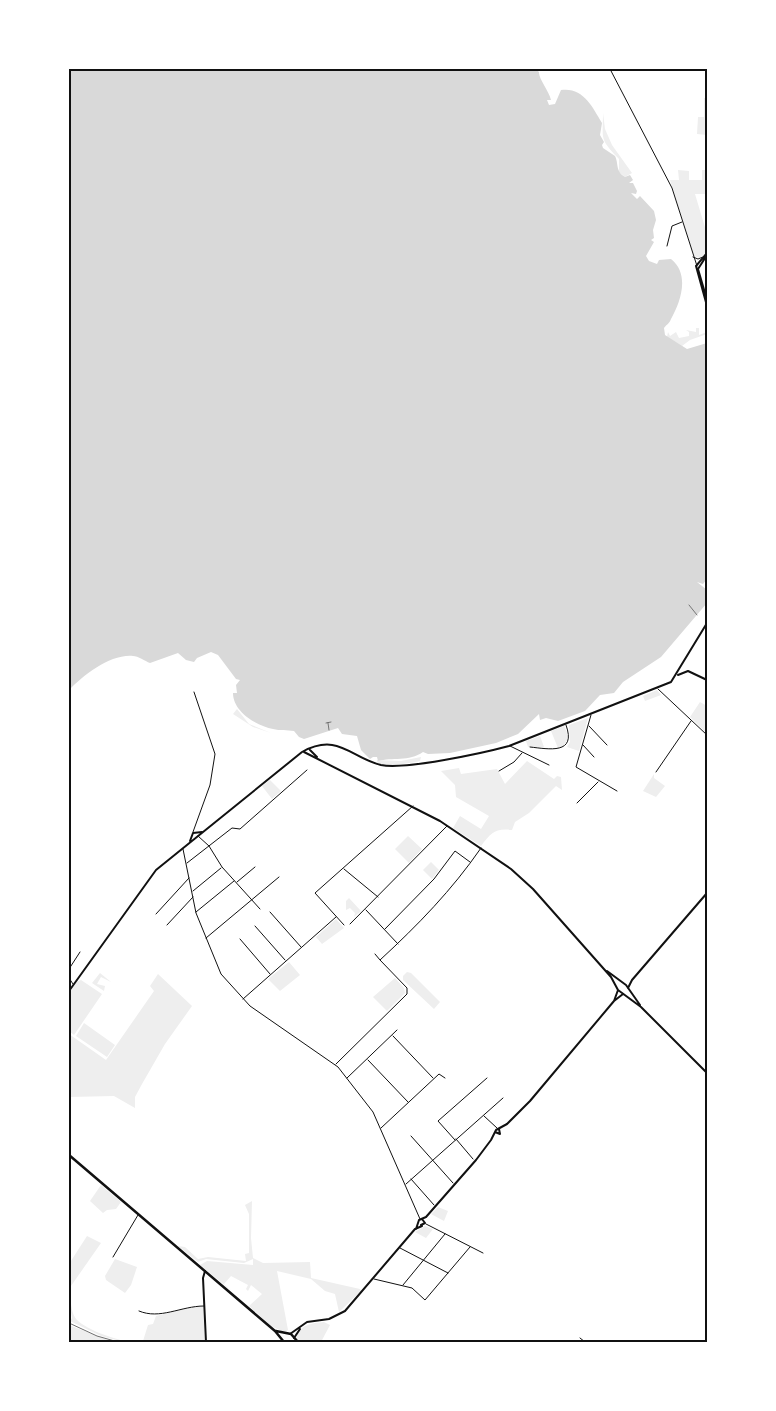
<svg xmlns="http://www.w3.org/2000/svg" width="776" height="1411" viewBox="0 0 776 1411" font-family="'Open Sans',sans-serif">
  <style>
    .green { fill: #eee }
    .water { fill: #d9d9d9 }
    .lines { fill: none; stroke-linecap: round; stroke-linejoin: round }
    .path { stroke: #111; stroke-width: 0.5 }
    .minor { stroke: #111; stroke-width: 1 }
    .tertiary { stroke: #111; stroke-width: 2 }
    .primary { stroke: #111; stroke-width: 2.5 }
    .rail { stroke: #707070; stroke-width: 1 }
    .neatline { fill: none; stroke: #111; stroke-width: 2 }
  </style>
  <rect width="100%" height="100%" fill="#fff"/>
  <path class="green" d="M 704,98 L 707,98 L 707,135 L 697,134 L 698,117 L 704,117 Z
    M 603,113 L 605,129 L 612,145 L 632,173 L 625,177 L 619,172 L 619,159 C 599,138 603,140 603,113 Z
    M 678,170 L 689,171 L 689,180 L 702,180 L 702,170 L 707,170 L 707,194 L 695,194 L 707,234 L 707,252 L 700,258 L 694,256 L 670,180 L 679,180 Z
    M 696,328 L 699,328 L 699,335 L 707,332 L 707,334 L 690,340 L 682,346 L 667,337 L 668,332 L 670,336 L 676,332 L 679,338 L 689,336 L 689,332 L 686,330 L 696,332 Z
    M 657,690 L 661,695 L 645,701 L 643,696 Z
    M 700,702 L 707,706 L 707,728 L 705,732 L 690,717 Z
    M 237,709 L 249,724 L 271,733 L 253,727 L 233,714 Z
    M 588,718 L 579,751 L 567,747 L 570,742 L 569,725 Z
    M 564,726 C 569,734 569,745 558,748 L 551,731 Z
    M 540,736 L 544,747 L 528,747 L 526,741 Z
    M 421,757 L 420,761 C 405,764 391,767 377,763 L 377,760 L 401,761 Z
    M 527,761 L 554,779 L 557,776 L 561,777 L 562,790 L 556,786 L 529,813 L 515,822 L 512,830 C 495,828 491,833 481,846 L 453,828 L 460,816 L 481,829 L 489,816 L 456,797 L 455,785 L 441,771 L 459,768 L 461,774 L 497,769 L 505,784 Z
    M 654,774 L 654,778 L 665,786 L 656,797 L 643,791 Z
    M 270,780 L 281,791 L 272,799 L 262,786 Z
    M 408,836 L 422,849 L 409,863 L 395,849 Z
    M 431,862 L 439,870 L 432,879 L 423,870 Z
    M 349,898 L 361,911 L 354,917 L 355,913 L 350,908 L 346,910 L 346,901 Z
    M 336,919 L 344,928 L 322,944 L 316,937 Z
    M 289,962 L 300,975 L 280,991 L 268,979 Z
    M 407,972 L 411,973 L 440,1002 L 434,1009 L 403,980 L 403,976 Z
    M 100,973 L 111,982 L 101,977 L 97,984 L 105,986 L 104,991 L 92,983 Z
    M 158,974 L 192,1006 L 165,1044 L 142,1084 L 135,1097 L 135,1108 L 114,1096 L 69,1097 L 69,1034 L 106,1060 L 154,991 L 150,986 Z
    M 395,978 L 404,988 L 405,993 L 387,1011 L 373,997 Z
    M 81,980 L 102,994 L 74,1035 L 69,1031 C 69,1017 63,985 81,980 Z
    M 84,1023 L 115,1045 L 107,1057 L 76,1036 Z
    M 101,1185 L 121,1202 L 116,1209 L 107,1210 L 103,1213 L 90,1201 Z
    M 252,1201 L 251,1238 L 253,1258 L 263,1263 L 310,1262 L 311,1278 L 360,1289 L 361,1291 L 339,1312 L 335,1294 L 325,1291 L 311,1279 L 277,1271 L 288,1330 L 284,1332 L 271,1326 L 249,1306 L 262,1294 L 251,1285 L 248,1291 L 246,1289 L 248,1285 L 231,1276 L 224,1284 L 233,1292 L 200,1265 L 207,1261 L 253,1265 L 253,1259 L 244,1263 L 206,1259 L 198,1262 L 178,1246 L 185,1247 L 198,1259 L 208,1257 L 246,1261 L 245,1254 L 249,1253 L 249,1214 L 245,1205 Z
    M 438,1207 L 448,1211 L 444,1221 L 431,1214 Z
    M 425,1226 L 433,1229 L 426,1238 L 415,1232 Z
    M 87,1236 L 101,1243 L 71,1286 C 70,1295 70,1313 77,1320 C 88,1331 129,1346 143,1341 L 148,1325 L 153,1324 L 156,1316 L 192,1307 L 203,1307 L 205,1342 L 124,1342 L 101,1336 L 70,1321 L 72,1318 L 69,1301 L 69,1264 Z
    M 115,1259 L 137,1267 L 131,1285 L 125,1293 L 106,1280 L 105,1276 Z
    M 324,1322 L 330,1325 L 321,1342 L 300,1342 L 296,1339 C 298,1325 312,1323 324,1322 Z
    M 69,1325 L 113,1342 L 69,1342 Z"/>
  <path class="water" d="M 69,69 L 536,69 L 539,72 C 538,78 549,91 551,100 L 547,100 L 549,105 L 555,104 L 561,90 C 583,87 592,106 602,123 L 600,135 L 604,142 L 602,145 L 603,148 L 615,156 C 619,164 615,171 625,177 L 630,175 L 633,180 L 629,183 L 633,183 L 637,191 L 636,194 L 631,193 L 637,199 L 640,196 L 654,211 L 656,220 L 653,230 L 654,238 L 651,240 L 654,242 L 646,256 L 649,261 L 657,264 L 659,260 L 671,259 C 690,274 681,301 671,319 C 669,324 667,324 664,328 L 665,335 L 687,349 L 707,343 L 707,579 L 703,584 L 697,582 L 707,590 L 707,603 L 661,657 L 623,682 L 614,693 L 600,695 L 585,711 L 558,721 L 546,718 L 540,720 L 539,714 L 518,734 L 496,743 L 450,753 L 428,754 L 423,752 C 409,762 392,757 378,761 L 377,757 L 373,757 L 370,759 L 361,750 L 357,736 L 342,734 L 338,728 L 304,739 L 299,737 L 294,731 C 287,730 280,731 273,729 C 257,726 233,712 233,693 L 237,693 L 236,685 L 240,680 L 236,679 L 218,655 L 211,652 L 197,658 L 194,662 L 186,660 L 178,653 L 150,663 C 145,661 138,656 133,656 C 110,654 84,675 69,690 Z"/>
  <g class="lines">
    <path class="path" d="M 689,605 L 697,615
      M 326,723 L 331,722
      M 328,723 L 329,730"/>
    <path class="minor" d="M 610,69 L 672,188 L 697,266
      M 667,246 L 672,226 L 682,222
      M 693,257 L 698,259 L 703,257
      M 658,689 L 707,735
      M 591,715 L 576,767 L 617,791
      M 589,726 L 607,745
      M 583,745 L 594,757
      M 510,746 L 549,765
      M 530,747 C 549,749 577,755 566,725
      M 499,771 L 514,762 L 522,753
      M 656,772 L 691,721
      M 577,803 L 598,782
      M 193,832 L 210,785 L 215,754 L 194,692
      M 198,836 L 209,846 L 222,867 L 260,909
      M 183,849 L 196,913 L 221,974 L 250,1006 L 338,1067 L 373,1112 L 420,1219
      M 187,863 L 232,828 L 240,829 L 307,770
      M 344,869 L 378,897
      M 237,882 L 255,867
      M 193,891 L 221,868
      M 366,910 L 398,944
      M 196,912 L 234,881
      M 270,912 L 301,947
      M 156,914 L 189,878
      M 350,924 L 447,826
      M 167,925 L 193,897
      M 344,925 L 315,893 L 413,806
      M 255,926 L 285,960
      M 385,929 L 434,879 L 455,851 L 470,862
      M 206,938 L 279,877
      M 240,939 L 270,974
      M 375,954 L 380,960
      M 69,969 L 80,952
      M 69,978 L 73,984
      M 243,999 L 336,917
      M 393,1036 L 433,1078
      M 368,1060 L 408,1102
      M 336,1064 L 407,994 L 407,988 L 380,960 C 418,925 452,890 481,848
      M 347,1078 L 397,1030
      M 484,1116 L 497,1128
      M 381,1128 L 439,1074 L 445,1078
      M 411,1136 L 453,1183
      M 456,1139 L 473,1159
      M 455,1140 L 438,1121 L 487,1078
      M 411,1179 L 434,1205
      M 406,1184 L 503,1098
      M 426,1224 L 483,1253
      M 400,1248 L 448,1273
      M 113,1257 L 138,1215
      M 374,1279 L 412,1288 L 425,1300 L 470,1247
      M 403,1285 L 445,1234
      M 139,1311 C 160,1320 181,1306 204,1306
      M 580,1338 L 585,1342"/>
    <path class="tertiary" d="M 707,253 L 696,266 L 707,306
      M 707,255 L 698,269 L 707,300
      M 678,675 L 688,671 L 707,680
      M 310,750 L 317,757
      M 304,752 L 440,821 L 511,869 L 533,889 L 611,977 L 618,990 L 614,1001
      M 190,841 L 193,833 L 202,832
      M 607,971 L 626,985 L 640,1005
      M 628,988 L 632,980 L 707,893
      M 618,990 L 641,1007 L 707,1073
      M 69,991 L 156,870 L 302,752 C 338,732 351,758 381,765 C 405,770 483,753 509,746 L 671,682 L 707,623
      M 495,1132 L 500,1134 L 499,1129
      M 421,1225 L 425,1223 L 422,1219
      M 416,1229 L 419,1220 L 426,1217 L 476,1160 L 491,1140 L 496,1130 L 507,1124 L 530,1101 L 614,1001 L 623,994
      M 205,1271 L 203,1278 L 206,1342
      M 290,1334 L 307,1322 L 329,1319 L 345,1311 L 415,1229 L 422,1226
      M 294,1338 L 300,1329"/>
    <path class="primary" d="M 69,1155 L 275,1331 L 284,1342
      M 276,1331 L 291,1334 L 298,1342"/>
    <path class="rail" d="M 69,1323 L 97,1336 L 118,1342"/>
  </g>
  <rect width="776" height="1411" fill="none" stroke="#ffffff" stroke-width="140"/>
  <rect x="70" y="70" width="636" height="1271" class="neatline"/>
</svg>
